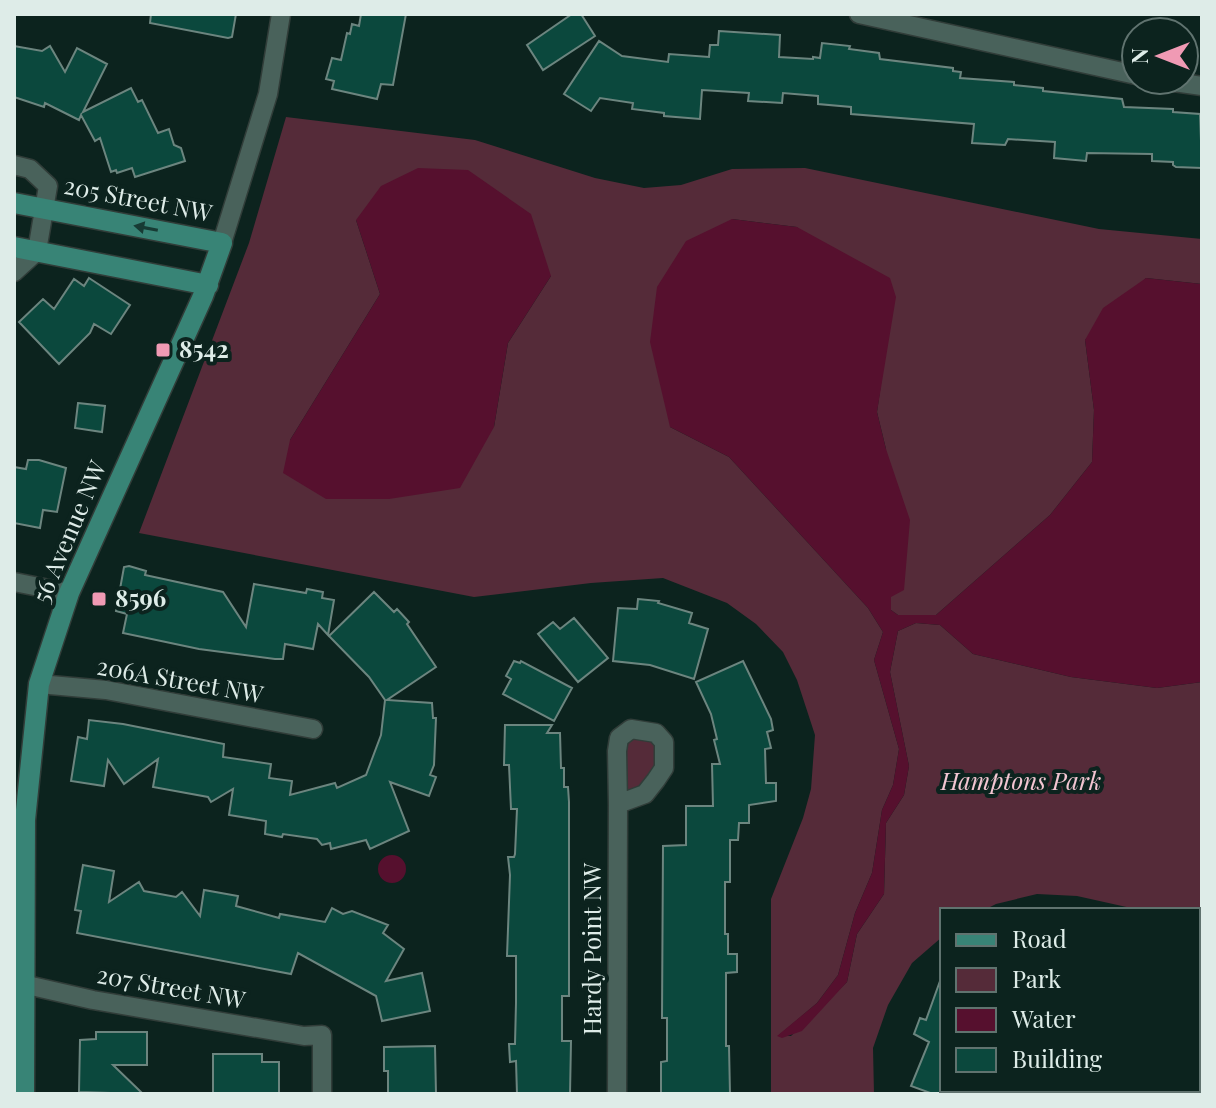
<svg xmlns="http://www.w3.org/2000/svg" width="1216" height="1108" viewBox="0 0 1216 1108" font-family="'Playfair Display',serif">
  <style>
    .green { fill: #552b39; fill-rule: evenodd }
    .water { fill: #56102e }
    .building { fill: #0b483d; stroke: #6c857f; stroke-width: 2 }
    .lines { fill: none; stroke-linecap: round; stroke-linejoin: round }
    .street-casing { stroke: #313d39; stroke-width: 21 }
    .secondary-casing { stroke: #313d39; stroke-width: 23 }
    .street { stroke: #49625b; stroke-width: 18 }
    .secondary { stroke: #388476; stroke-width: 20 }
    .oneway { fill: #173b34 }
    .poi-dot { fill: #f09ab4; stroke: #0c231e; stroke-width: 3 }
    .labels { text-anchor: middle; stroke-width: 8; stroke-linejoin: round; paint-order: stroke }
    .street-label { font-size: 24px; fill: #deece8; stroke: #0c231e }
    .poi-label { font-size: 24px; font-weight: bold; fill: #deece8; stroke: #0c231e; text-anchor: start }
    .park-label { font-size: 24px; font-style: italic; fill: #f3c6d2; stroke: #0c231e }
  </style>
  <rect width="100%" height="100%" fill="#0c231e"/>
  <path class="green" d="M 286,117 L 475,140 L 595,178 L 644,188 L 681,185 L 732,169 L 805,168 L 1099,229 L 1202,239 L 1202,284 L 1146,278 L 1085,340 L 1094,410 L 1092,462 L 1050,515 L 936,615 L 898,615 L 891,610 L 886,449 L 877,412 L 883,370 L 797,227 L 732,219 L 670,427 L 729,457 L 868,608 L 883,632 L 874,660 L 899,749 L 893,785 L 882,810 L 872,873 L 855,913 L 838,975 L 817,1003 L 778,1036 L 791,1036 L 847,982 L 857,934 L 884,894 L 886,823 L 904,795 L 909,766 L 890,672 L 898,631 L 916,623 L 940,625 L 973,654 L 1071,677 L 1157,688 L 1202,682 L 1202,960 L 1198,952 L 1198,910 L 1140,910 L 1077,896 L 1037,894 L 996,904 L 984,910 L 942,910 L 942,937 L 912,963 L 888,1005 L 873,1048 L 874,1094 L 771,1094 L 771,899 L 803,818 L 811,789 L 815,735 L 797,680 L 783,652 L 756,624 L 727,603 L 663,578 L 591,583 L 474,597 L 139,533 L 249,243 ZM 356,220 L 551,276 L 508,343 L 494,427 L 290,440 L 380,294 Z
    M 634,736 L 656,740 L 660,761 L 645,794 L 625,794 L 626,740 Z"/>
  <path class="water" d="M 418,168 L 468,170 L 531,214 L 551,276 L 508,343 L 494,427 L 460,488 L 389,499 L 326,499 L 283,473 L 290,440 L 380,294 L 356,220 L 381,186 Z
    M 732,219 L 797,227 L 890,278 L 896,297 L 877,412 L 886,449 L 910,520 L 904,590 L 891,597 L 891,610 L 898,615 L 936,615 L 1050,515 L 1092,462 L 1094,410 L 1085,340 L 1103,308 L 1146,278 L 1202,284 L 1202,682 L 1157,688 L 1071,677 L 973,654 L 940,625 L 916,623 L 898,631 L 890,672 L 909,766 L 904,795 L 886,823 L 884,894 L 857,934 L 847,982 L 802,1031 L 782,1038 L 777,1036 L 817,1003 L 838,975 L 855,913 L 872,873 L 882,810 L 893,785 L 899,749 L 874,660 L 883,632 L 868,608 L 729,457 L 670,427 L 650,342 L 657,287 L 686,241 Z
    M378 869a14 14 0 1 1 28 0a14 14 0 1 1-28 0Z"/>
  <path class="building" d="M 151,14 L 236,14 L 232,37 L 228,38 L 150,23 Z
    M 361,14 L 406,14 L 393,85 L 381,84 L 377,99 L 332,89 L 334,81 L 326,79 L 332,58 L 341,60 L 347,33 L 350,34 L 352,24 L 359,26 Z
    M 572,14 L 581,14 L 595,36 L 543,70 L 527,45 Z
    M 719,31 L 780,35 L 779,57 L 813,59 L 813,57 L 820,58 L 822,43 L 850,46 L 849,49 L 879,53 L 880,59 L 953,68 L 953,71 L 961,72 L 960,78 L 1014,82 L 1014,85 L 1043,88 L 1043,91 L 1122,99 L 1124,107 L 1173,109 L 1173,112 L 1200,114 L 1202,168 L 1176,167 L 1173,165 L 1173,162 L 1152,161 L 1152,154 L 1087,153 L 1086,161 L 1054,158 L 1055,142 L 1008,139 L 1005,145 L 972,143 L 974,124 L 851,114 L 851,107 L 818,104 L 818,96 L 783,93 L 782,103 L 748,101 L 749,93 L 702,90 L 700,119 L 664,116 L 664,113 L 632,109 L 633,103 L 600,98 L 591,111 L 564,94 L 599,41 L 622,56 L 668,62 L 669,54 L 709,57 L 710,45 L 718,45 Z
    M 14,46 L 42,51 L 50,46 L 65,72 L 77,48 L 107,64 L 83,112 L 131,88 L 138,102 L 142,100 L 158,133 L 169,129 L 174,145 L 181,148 L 185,161 L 135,177 L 132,168 L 117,173 L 116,170 L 111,172 L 100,138 L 95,141 L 81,115 L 79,120 L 45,103 L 44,107 L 14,97 Z
    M 89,278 L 130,305 L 111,334 L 94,324 L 90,333 L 59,364 L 19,322 L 43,299 L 54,309 L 74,279 L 84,286 Z
    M 78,403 L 105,406 L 102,432 L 75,428 Z
    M 28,460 L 39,460 L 66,468 L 57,512 L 43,510 L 40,528 L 14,523 L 14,467 L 26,469 Z
    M 129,566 L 146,571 L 145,575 L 223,592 L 246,627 L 254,584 L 306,593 L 307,589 L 323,592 L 322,598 L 334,600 L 328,635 L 318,624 L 313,649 L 285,644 L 283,659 L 275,659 L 199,649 L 123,633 L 127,614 L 116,611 L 124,567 Z
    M 374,592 L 394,612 L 397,609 L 409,622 L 407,624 L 436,667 L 387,700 L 432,703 L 433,718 L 436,718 L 434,765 L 430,775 L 436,777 L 429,796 L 390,782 L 409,831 L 370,849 L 366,840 L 331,849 L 330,843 L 322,845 L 317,839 L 283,834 L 282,837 L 265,834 L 266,821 L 229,815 L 233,789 L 211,802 L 208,797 L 153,787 L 158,759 L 124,784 L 108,760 L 104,786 L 71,781 L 78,737 L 87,739 L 89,720 L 123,724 L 224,744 L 223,757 L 271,764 L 269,778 L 292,781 L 290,795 L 335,783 L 337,788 L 366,775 L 381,735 L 385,700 L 369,677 L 329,636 Z
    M 638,599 L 659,601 L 658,603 L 692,613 L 689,623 L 708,629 L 694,679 L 650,665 L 613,661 L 618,608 L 637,609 Z
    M 574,618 L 608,658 L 578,682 L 538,634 L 553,622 L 560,629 Z
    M 514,661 L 520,663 L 521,661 L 572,688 L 554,721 L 503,694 L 511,679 L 506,676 Z
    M 743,661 L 771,719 L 773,730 L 767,732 L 771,748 L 765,749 L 766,783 L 776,783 L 776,801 L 749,805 L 749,823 L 739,823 L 738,840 L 730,840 L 730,882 L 725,882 L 725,934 L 728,934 L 728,954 L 737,954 L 737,972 L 726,973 L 726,1046 L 729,1046 L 730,1094 L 661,1094 L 661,1062 L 667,1061 L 667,1018 L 662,1018 L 663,846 L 686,845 L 686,806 L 713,806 L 712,764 L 720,764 L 714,740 L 717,739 L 711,714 L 696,682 Z
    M 505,725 L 552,725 L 547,733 L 560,733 L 561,768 L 564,768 L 564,787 L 568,787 L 569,802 L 569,996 L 562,996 L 562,1041 L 571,1041 L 570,1094 L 517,1094 L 516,1061 L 510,1062 L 509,1044 L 515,1044 L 516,1003 L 516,956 L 507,956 L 510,875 L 508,857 L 514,857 L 515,854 L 517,809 L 511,809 L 509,765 L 504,765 Z
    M 83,865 L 114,871 L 109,902 L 139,882 L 144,891 L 176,897 L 182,892 L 200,916 L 204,890 L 238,896 L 236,906 L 279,918 L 280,914 L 325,922 L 332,908 L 343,914 L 352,911 L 388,925 L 383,933 L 404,949 L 386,981 L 422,973 L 430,1011 L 382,1021 L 376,996 L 298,953 L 291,974 L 77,933 L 81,911 L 75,910 Z
    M 940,981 L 942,1094 L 933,1094 L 911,1086 L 929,1042 L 914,1034 L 920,1018 L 926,1020 Z
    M 96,1032 L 147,1032 L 147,1065 L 113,1065 L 143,1094 L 79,1092 L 80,1040 L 96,1039 Z
    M 435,1046 L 436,1094 L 388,1094 L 388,1071 L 384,1071 L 384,1047 Z
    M 213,1054 L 262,1054 L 262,1062 L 279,1062 L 279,1094 L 213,1094 Z"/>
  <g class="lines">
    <defs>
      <path id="street" d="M 859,14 L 1136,75
        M 1160,80 L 1202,86
        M 14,165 L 30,169 L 48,186 L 37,251 L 14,272
        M 222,243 L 268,94 L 281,14
        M 14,582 L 69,593
        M 39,684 L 106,690 L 313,729
        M 14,982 L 93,1000 L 304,1036 L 322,1035 L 322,1094
        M 1034,1090 L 1036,1094
        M 617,1094 L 618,804 L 645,794 L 656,780 L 664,768 L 664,742 L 656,733 L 631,729 L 619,738 L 617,751 L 618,804
        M 1068,1094 L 1070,1090"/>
      <path id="secondary" d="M 14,203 L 222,243 L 203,296 L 69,593 L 39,684 L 25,820 L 24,1094
        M 14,247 L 208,285"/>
    </defs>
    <use href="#street" class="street-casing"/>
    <use href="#secondary" class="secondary-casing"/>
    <use href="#street" class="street"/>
    <use href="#secondary" class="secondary"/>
  </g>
  <defs><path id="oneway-solid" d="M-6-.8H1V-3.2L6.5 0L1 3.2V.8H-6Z" transform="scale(2)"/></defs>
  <use class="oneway" href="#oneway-solid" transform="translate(146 228) rotate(-169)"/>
  <g class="poi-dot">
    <rect x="155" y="342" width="16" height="16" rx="4"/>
    <rect x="91" y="591" width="16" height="16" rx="4"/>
  </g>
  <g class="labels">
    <g class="street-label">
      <text transform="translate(138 200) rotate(11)" y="8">205 Street NW</text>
      <text transform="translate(70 532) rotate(-67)" y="8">56 Avenue NW</text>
      <text transform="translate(180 681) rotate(10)" y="8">206A Street NW</text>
      <text transform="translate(593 949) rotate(-90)" y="8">Hardy Point NW</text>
      <text transform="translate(171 988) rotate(10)" y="8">207 Street NW</text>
    </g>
    <g class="poi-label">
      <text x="179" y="358">8542</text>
      <text x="115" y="607">8596</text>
    </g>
    <g class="park-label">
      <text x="1021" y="790">Hamptons Park</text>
    </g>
  </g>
  <rect width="1216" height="1108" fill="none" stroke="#deece8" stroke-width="32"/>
  <rect x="940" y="908" width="260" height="184" fill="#0c231e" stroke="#60736f" stroke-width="2"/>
  <rect x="956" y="934" width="40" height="12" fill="#388476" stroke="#60736f" stroke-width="2"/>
  <text x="1012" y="948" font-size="24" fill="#deece8">Road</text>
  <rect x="956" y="968" width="40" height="24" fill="#552b39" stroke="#60736f" stroke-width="2"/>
  <text x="1012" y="988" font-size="24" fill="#deece8">Park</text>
  <rect x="956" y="1008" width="40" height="24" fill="#56102e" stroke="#60736f" stroke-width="2"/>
  <text x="1012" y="1028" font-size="24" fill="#deece8">Water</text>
  <rect x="956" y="1048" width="40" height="24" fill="#0b483d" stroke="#60736f" stroke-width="2"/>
  <text x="1012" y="1068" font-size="24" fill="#deece8">Building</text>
  <g transform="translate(1160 56) rotate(270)"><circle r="38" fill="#0c231e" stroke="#60736f" stroke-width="2"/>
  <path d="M0-6L14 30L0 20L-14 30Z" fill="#f09ab4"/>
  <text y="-12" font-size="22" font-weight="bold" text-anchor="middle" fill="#deece8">N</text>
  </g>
</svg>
